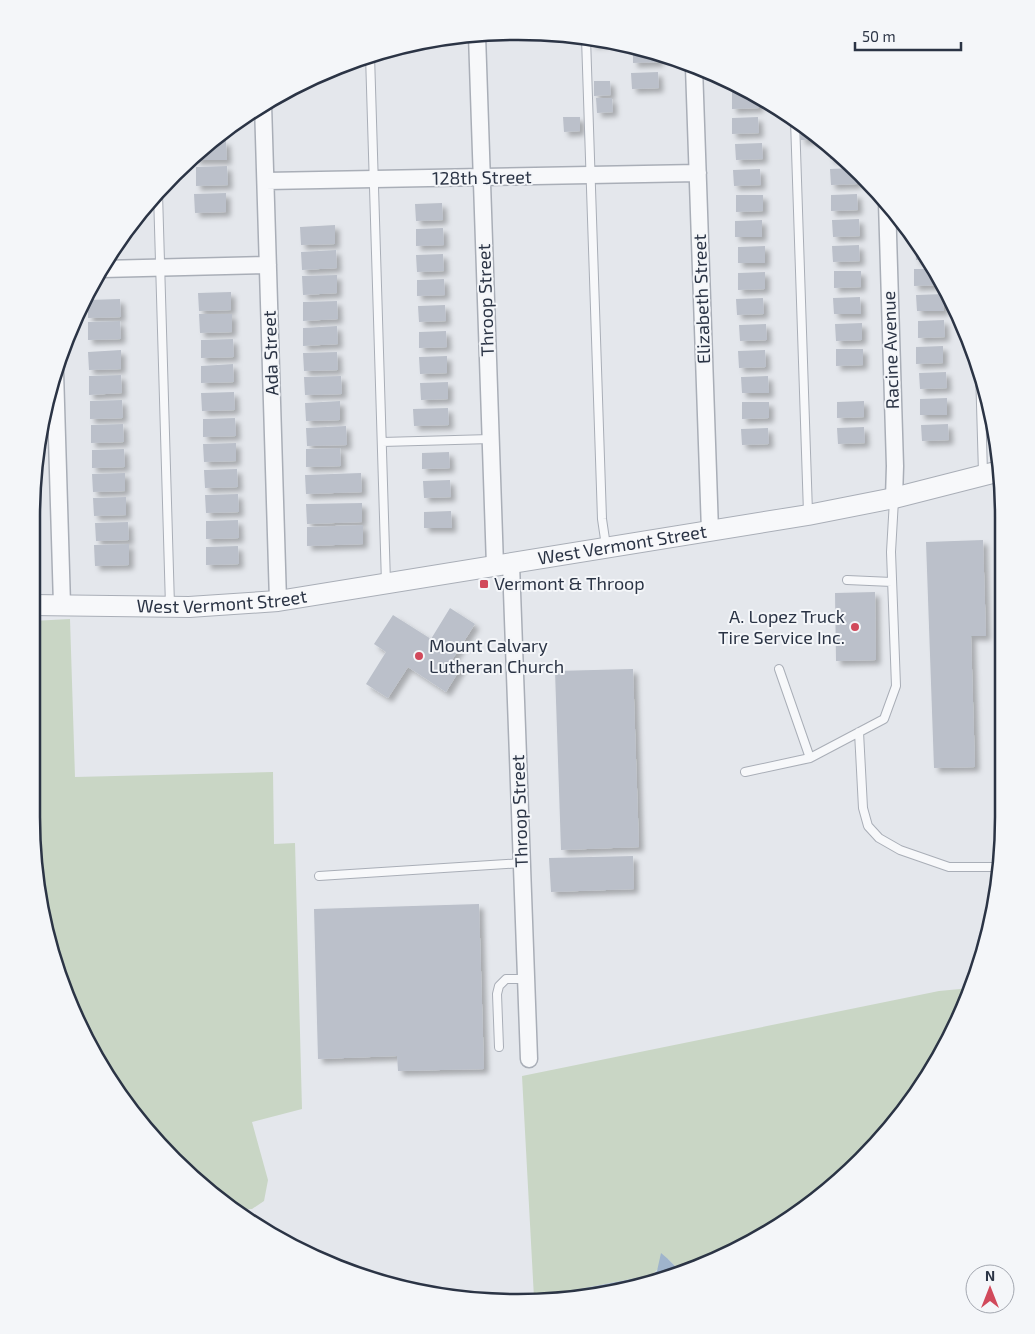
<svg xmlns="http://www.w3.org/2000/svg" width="1035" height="1334" viewBox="0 0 1035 1334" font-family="'Exo 2',sans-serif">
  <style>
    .green { fill: #c9d6c5 }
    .water { fill: #9fb4cc }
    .building { fill: #bbc0ca; filter: url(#shadow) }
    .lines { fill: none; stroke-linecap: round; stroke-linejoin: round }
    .service-casing { stroke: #a9aeb7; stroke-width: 10 }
    .minor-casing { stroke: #a9aeb7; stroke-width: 19 }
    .tertiary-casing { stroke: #a9aeb7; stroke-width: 22 }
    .service { stroke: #f7f8fa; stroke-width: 8 }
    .minor { stroke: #f7f8fa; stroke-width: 16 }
    .tertiary { stroke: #f7f8fa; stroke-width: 20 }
    .poi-dot { fill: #d1495b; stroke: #f4f6f9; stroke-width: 2 }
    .labels { text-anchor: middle; stroke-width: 4; stroke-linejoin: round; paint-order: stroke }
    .street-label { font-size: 18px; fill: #2b3445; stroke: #f4f6f9 }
    .poi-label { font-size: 18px; fill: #2b3445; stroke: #f4f6f9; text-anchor: start }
    .rim { fill: none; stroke: #2b3445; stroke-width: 2.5 }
  </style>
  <defs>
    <filter id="shadow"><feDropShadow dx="4.5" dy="4.5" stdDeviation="2.5" flood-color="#0004"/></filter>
  </defs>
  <rect width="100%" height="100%" fill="#e4e7ec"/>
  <path class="green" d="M 70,619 L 75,777 L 273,772 L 274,844 L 295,843 L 302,1109 L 252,1122 L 268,1180 L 264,1201 L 252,1209 L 239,1210 L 174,1161 L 97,1060 L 48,943 L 31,816 L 32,621 Z
    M 971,988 L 967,1002 L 922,1087 L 838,1182 L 761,1237 L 684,1269 L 677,1268 L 668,1259 L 652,1275 L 534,1298 L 522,1076 L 939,991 Z"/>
  <path class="water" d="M 661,1253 L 668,1259 L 677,1268 L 684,1269 L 644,1286 L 514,1302 L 652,1275 L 657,1271 Z"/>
  <path class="building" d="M 591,39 L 610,42 L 610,43 L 591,44 Z
    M 633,47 L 643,48 L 659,54 L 659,62 L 633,63 Z
    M 658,72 L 659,88 L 632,89 L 631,73 Z
    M 594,81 L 610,81 L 611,95 L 594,96 Z
    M 732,92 L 749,92 L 759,98 L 759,108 L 732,109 Z
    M 596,98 L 612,98 L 613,112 L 597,113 Z
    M 563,117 L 580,117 L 580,131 L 564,132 Z
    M 758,117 L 759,133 L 732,134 L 732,118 Z
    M 800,126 L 804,126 L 813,132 L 817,135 L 817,140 L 801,140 Z
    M 212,141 L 226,141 L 227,160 L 195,160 L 195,154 Z
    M 762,143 L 763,159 L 736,160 L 735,144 Z
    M 829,147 L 842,158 L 830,159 Z
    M 227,166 L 228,185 L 196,186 L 196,167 Z
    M 852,168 L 857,173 L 857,184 L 831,185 L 830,169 Z
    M 760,169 L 761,185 L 734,186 L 733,170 Z
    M 226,193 L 226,212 L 195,213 L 194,194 Z
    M 857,194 L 858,210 L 831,211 L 831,195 Z
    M 736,195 L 763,195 L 763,211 L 736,212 Z
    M 442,203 L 443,220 L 416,221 L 415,204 Z
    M 859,219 L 860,236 L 833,237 L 832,220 Z
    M 762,220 L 762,237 L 735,237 L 735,221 Z
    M 335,225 L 335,244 L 301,245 L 300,227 Z
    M 443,228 L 444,245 L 416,246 L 416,229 Z
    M 915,243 L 916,243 L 928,260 L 916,260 Z
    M 859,245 L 860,261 L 833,262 L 832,246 Z
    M 765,246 L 765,263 L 738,263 L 738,247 Z
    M 336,250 L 337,268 L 302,270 L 301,252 Z
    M 443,254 L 444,271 L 417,272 L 416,255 Z
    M 914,269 L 935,269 L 941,280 L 941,285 L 914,286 Z
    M 834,271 L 861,271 L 861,287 L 834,288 Z
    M 765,272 L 765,289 L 738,290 L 738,273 Z
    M 337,275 L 337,293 L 303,295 L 302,276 Z
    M 444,279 L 445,295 L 417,296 L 417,280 Z
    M 231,292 L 231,310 L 199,311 L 198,293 Z
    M 943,294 L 944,311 L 917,311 L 916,295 Z
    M 860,297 L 861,314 L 834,314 L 833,298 Z
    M 763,298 L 764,314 L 737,315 L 736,299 Z
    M 120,299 L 121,317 L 88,318 L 88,300 Z
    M 337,301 L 338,319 L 303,321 L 303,302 Z
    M 445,305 L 446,321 L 419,322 L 418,306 Z
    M 199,314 L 232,314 L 232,332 L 200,333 Z
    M 944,320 L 945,337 L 918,338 L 918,321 Z
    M 120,321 L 121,339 L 88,340 L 88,322 Z
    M 862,323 L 862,340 L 836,341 L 835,324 Z
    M 766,324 L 767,340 L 740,341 L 739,325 Z
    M 337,326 L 338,344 L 303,346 L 303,328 Z
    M 446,331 L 447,347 L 419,348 L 419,332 Z
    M 233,339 L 234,357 L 201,358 L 201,340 Z
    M 943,346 L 943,363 L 916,364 L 916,347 Z
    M 836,349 L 863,349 L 863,365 L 836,366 Z
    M 121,350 L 121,369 L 89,370 L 88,352 Z
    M 765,350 L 766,367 L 739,368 L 738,351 Z
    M 337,352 L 338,370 L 304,371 L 303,353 Z
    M 447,356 L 447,373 L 420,374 L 419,357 Z
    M 233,364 L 234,382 L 201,383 L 201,366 Z
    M 946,372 L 947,388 L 920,389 L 919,373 Z
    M 121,375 L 122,393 L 89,395 L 89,376 Z
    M 341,376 L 342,394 L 305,395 L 304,377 Z
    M 768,376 L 769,393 L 742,393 L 741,377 Z
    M 448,382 L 448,399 L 421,400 L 420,383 Z
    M 234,392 L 235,410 L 202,411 L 201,393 Z
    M 947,398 L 947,415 L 920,415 L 920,399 Z
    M 122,400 L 123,418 L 90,419 L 90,401 Z
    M 340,401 L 340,420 L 306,421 L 305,403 Z
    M 864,401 L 864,417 L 837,418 L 837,402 Z
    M 742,402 L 769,402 L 769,418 L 742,419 Z
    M 448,408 L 449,425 L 414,426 L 413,409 Z
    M 235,418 L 236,436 L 203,437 L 203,419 Z
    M 123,424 L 124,442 L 91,443 L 91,425 Z
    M 948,424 L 949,440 L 922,441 L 921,425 Z
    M 346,426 L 347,445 L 307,446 L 306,428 Z
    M 864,427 L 865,443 L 838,444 L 837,428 Z
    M 768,428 L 769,444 L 742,445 L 741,429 Z
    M 236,443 L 236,461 L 204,462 L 203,444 Z
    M 340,448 L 341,466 L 306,467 L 306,449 Z
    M 124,449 L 125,467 L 92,468 L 92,450 Z
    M 449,452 L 450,468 L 422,469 L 422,453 Z
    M 237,469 L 238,487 L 205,488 L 204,470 Z
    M 125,473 L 125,491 L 93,492 L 92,474 Z
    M 361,473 L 362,492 L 306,494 L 305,475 Z
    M 450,480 L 451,497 L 424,498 L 423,481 Z
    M 238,494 L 239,512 L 206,513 L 205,495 Z
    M 126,497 L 126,515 L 94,516 L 93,498 Z
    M 362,503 L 362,522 L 307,524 L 306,504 Z
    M 451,511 L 452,528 L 424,528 L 424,512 Z
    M 238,520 L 239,538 L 206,539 L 206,521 Z
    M 128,522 L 129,540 L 96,541 L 95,523 Z
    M 363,525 L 363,544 L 307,546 L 307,527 Z
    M 983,540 L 986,636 L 971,636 L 975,767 L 934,768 L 926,542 Z
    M 129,544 L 129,565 L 95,566 L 94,545 Z
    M 238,546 L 239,564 L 206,565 L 206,547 Z
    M 875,592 L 876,660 L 836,661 L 835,593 Z
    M 450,608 L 475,624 L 452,660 L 462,666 L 446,692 L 408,667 L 388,698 L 366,684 L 386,652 L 374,644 L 393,615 L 431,639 Z
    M 633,669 L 639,847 L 561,850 L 555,671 Z
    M 633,856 L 634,889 L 551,892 L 549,858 Z
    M 479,904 L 484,1069 L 398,1071 L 397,1056 L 318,1059 L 314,909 Z"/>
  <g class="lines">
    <defs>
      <path id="service" d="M 586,38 L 602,519 L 606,546
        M 370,55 L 386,583
        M 795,120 L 808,513
        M 158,193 L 170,606
        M 980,370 L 983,473
        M 382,442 L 491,439
        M 847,580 L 892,582
        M 779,669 L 810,758
        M 859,732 L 863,808 L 868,826 L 879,838 L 900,850 L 949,867 L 999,867
        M 745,772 L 810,758 L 884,719 L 896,686 L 891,552 L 894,500
        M 319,876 L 522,863
        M 499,1047 L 497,994 L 499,986 L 506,979 L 526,979"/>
      <path id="minor" d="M 477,35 L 495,566
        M 694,67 L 710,531
        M 263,104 L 278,601
        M 266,181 L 698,173
        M 887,202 L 895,466 L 894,498
        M 102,269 L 268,265
        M 55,371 L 62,605
        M 511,564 L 529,1059"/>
      <g id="tertiary">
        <path id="s1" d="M 32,605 L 189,607 L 278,601 L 808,515 L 894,498 L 1000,471"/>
      </g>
    </defs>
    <use href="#service" class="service-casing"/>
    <use href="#minor" class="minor-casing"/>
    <use href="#tertiary" class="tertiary-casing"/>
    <use href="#service" class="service"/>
    <use href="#minor" class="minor"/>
    <use href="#tertiary" class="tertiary"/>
  </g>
  <g class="poi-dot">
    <rect x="479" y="579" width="10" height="10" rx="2.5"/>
    <circle cx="855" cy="627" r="5"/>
    <circle cx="419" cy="656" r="5"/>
  </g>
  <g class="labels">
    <g class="street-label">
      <text transform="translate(482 178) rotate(-1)" y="6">128th Street</text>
      <text transform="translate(702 299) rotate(-92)" y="6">Elizabeth Street</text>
      <text transform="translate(486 300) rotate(-92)" y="6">Throop Street</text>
      <text transform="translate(891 350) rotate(-92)" y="6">Racine Avenue</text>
      <text transform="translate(271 353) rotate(-92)" y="6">Ada Street</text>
      <text dy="6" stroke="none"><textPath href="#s1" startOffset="595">West Vermont Street</textPath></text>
      <text dy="6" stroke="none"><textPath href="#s1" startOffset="190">West Vermont Street</textPath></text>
      <text transform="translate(520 811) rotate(-92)" y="6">Throop Street</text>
    </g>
    <g class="poi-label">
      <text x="494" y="590">Vermont &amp; Throop</text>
      <text x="845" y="623" text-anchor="end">A. Lopez Truck<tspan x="845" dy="21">Tire Service Inc.</tspan></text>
      <text x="429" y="652">Mount Calvary<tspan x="429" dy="21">Lutheran Church</tspan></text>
    </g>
  </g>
  <path d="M0 0H1035V1334H0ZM517 40H518A477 477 0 0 1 995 517V817A477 477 0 0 1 518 1294H517A477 477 0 0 1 40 817V517A477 477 0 0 1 517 40Z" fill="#f4f6f9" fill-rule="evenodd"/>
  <path class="rim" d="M517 40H518A477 477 0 0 1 995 517V817A477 477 0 0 1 518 1294H517A477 477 0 0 1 40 817V517A477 477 0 0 1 517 40Z"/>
  <g transform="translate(990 1289)"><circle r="24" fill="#f4f6f9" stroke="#a4a8b1"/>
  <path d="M0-4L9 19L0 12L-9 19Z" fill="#d1495b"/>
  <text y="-8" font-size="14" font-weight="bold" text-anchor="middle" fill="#2b3445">N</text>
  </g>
  <path d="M855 42v8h106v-8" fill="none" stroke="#2b3445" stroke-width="2.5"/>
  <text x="862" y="42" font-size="15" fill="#2b3445" stroke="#f4f6f9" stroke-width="4" paint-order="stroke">50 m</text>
</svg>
